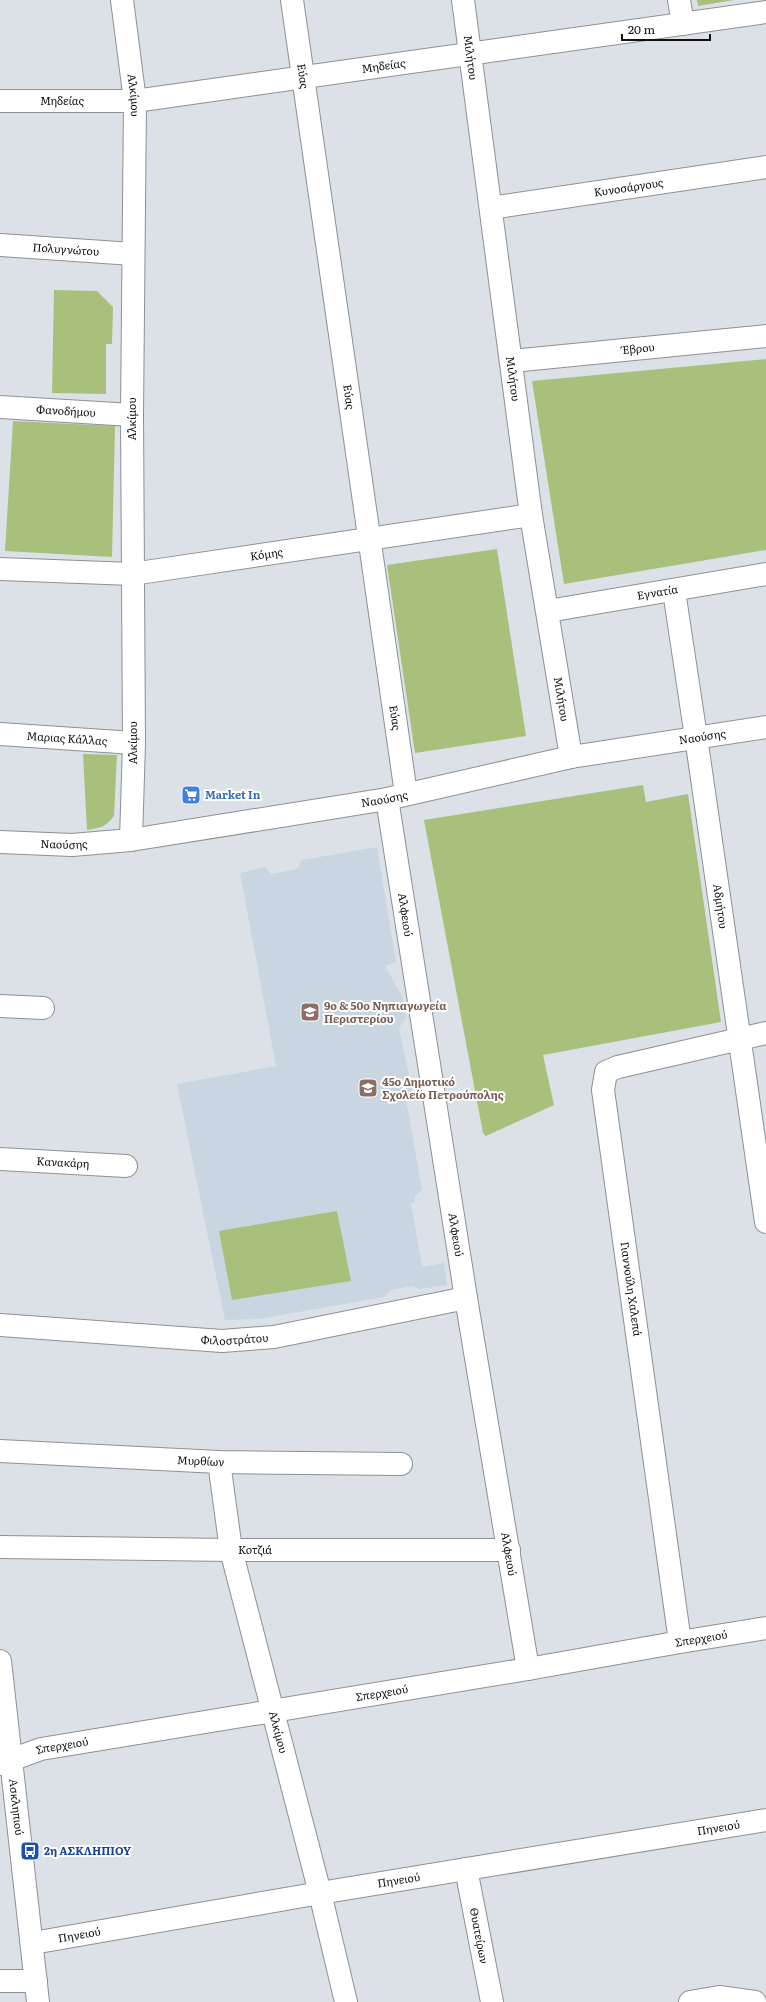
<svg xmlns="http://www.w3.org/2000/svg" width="766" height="2002" viewBox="0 0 766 2002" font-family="Literata,serif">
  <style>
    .built { fill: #c9d5e1 }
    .green { fill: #a8c07b }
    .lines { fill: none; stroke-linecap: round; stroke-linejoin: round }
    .pedestrian-casing { stroke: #8b9196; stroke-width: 24 }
    .minor-casing { stroke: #8b9196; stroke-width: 24 }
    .tertiary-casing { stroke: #8b9196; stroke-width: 24 }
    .pedestrian { stroke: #fff; stroke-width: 22 }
    .minor { stroke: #fff; stroke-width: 22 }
    .tertiary { stroke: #fff; stroke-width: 22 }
    .labels { text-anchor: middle; stroke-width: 4; stroke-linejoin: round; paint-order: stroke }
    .street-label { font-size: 11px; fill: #0f1113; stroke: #fff }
    .shop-label { font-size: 11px; font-weight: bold; fill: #366cbe; stroke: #fff; text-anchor: start }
    .education-label { font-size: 11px; font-weight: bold; fill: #785e54; stroke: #fff; text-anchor: start }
    .transit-label { font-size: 11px; font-weight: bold; fill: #164399; stroke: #fff; text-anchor: start }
  </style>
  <rect width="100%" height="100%" fill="#dbe1e7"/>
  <path class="built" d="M 377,847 L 396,962 L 385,966 L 402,996 L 406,1018 L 399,1028 L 412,1091 L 406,1100 L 422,1189 L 415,1197 L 415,1202 L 411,1203 L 422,1267 L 444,1263 L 447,1285 L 419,1289 L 412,1286 L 391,1290 L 384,1297 L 259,1319 L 225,1320 L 177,1084 L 276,1066 L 240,873 L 265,867 L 271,874 L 297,869 L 302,860 Z"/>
  <path class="green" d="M 697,0 L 734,0 L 698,6 Z
    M 54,290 L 97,291 L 113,307 L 112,344 L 106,344 L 106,394 L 52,393 Z
    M 766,359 L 766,550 L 564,584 L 532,381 Z
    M 13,421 L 115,426 L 112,557 L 5,551 Z
    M 497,549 L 526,736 L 415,753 L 387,565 Z
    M 83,754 L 117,755 L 114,816 C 106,827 100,828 87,830 Z
    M 643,785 L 646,802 L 688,794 L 721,1022 L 543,1055 L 554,1105 L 486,1136 L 483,1133 L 424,820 Z
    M 337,1211 L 351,1281 L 232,1300 L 219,1231 Z"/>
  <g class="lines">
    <defs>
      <g id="pedestrian">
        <path id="s1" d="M 387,799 L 466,1298"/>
      </g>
      <g id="minor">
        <path id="s2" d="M 122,0 L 135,101 L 132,415 L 134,743 L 131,840"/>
        <path id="s3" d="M 292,0 L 406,794"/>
        <path id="s4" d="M 463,0 L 531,515 L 571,757"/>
        <path d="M 679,0 L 683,24"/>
        <path id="s5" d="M 0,101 L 135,101 L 766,12"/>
        <path id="s6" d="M 491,208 L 766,167"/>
        <path id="s7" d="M 0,245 L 133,254"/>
        <path id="s8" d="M 512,361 L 766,336"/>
        <path id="s9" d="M 0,407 L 132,415"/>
        <path id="s10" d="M 0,569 L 132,574 L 531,515"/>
        <path d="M 674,591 L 696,737"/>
        <path id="s11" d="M 548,611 L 766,574"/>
        <path id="s12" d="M 0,734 L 134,743"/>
        <path d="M 0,1006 L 43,1008"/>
        <path id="s13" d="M 0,1159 L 126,1166"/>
        <path id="s14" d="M 0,1325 L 222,1341 L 274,1337 L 466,1298 L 528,1669"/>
        <path id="s15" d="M 0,1451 L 219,1462 L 401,1464"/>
        <path id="s16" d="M 219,1462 L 231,1550 L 320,1893 L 346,2002"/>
        <path id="s17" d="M 0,1547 L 231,1550 L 509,1550"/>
        <path d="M 680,1642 L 603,1090 L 606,1072 L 618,1067 L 766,1033"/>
        <path id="s18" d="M 0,1661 L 38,2002"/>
        <path id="s19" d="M 0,1764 L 41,1749 L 528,1669 L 680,1642 L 766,1628"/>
        <path id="s20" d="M 466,1869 L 492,2002"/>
        <path id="s21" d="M 33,1943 L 320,1893 L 766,1820"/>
        <path d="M 0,1981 L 36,1981"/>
        <path d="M 690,2002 L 719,1997 L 755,2002"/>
      </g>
      <g id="tertiary">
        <path id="s22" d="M 696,737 L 766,1222"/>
        <path id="s23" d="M 0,842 L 72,845 L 131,840 L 387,799 L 571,757 L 766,727"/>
      </g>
    </defs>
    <use href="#pedestrian" class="pedestrian-casing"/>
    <use href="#minor" class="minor-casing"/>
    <use href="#tertiary" class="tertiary-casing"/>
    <use href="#pedestrian" class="pedestrian"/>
    <use href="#minor" class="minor"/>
    <use href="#tertiary" class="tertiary"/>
  </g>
  <defs>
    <symbol id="supermarket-square" viewBox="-11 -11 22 22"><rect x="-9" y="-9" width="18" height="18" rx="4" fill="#3f7fe0" stroke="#fff"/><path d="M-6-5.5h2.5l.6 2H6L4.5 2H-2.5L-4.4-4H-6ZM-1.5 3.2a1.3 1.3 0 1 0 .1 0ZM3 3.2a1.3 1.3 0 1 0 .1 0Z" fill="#fff"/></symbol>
    <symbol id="school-square" viewBox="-11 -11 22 22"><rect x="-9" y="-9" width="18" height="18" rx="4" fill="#8d6e63" stroke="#fff"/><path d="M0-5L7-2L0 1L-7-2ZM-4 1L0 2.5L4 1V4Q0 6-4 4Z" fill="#fff"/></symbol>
    <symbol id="bus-square" viewBox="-11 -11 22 22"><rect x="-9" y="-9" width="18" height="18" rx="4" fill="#1a4fb4" stroke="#fff"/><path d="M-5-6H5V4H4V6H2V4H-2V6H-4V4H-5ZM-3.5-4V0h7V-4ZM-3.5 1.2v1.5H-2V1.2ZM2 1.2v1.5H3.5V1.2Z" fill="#fff"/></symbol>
  </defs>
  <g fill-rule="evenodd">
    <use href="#supermarket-square" x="180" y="784" width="22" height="22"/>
    <use href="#school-square" x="299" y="1001" width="22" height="22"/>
    <use href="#school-square" x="357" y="1077" width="22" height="22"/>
    <use href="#bus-square" x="19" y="1840" width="22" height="22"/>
  </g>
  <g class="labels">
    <g class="street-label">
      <text dy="4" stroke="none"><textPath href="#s4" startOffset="58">Μιλήτου</textPath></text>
      <text dy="4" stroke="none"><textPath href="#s5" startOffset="386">Μηδείας</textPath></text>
      <text dy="4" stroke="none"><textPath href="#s3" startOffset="77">Εύας</textPath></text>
      <text dy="4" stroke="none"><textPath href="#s2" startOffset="96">Αλκίμου</textPath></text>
      <text dy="4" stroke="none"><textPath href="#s5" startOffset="62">Μηδείας</textPath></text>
      <text dy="4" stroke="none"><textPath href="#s6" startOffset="139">Κυνοσάργους</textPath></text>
      <text dy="4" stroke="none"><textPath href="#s7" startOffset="66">Πολυγνώτου</textPath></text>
      <text dy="4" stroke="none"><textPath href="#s8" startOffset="127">Έβρου</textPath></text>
      <text dy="4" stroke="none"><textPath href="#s4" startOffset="382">Μιλήτου</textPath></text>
      <text dy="4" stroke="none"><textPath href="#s3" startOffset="401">Εύας</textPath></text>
      <text dy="4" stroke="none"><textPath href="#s9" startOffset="66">Φανοδήμου</textPath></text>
      <text transform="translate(132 419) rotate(-90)" y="4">Αλκίμου</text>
      <text dy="4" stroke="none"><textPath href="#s10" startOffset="268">Κόμης</textPath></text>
      <text dy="4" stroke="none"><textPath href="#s11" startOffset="111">Εγνατία</textPath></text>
      <text dy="4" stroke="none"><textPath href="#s4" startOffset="706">Μιλήτου</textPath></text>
      <text dy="4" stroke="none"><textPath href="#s3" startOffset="725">Εύας</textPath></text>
      <text dy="4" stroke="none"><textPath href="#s23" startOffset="712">Ναούσης</textPath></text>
      <text dy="4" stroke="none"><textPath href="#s12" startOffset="67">Μαριας Κάλλας</textPath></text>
      <text transform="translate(133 743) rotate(-90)" y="4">Αλκίμου</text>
      <text dy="4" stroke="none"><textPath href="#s23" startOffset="388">Ναούσης</textPath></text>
      <text dy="4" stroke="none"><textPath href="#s23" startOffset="64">Ναούσης</textPath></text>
      <text dy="4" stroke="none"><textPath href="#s22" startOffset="171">Αδμήτου</textPath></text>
      <text dy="4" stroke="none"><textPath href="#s1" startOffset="117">Αλφειού</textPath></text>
      <text dy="4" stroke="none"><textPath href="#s13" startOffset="63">Κανακάρη</textPath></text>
      <text dy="4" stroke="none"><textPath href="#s1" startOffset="441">Αλφειού</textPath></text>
      <text transform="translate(631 1289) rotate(82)" y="4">Γιαννούλη Χαλεπά</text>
      <text dy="4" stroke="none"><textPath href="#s14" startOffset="235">Φιλοστράτου</textPath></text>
      <text dy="4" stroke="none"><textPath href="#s15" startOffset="201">Μυρθίων</textPath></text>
      <text dy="4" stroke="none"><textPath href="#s17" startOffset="255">Κοτζιά</textPath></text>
      <text dy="4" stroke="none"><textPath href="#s14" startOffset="730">Αλφειού</textPath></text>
      <text dy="4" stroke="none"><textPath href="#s19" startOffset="713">Σπερχειού</textPath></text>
      <text dy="4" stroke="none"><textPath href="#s19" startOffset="389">Σπερχειού</textPath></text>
      <text dy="4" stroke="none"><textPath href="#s16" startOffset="277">Αλκίμου</textPath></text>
      <text dy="4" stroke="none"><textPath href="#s19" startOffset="65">Σπερχειού</textPath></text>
      <text dy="4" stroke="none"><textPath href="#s18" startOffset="147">Ασκληπιού</textPath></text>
      <text dy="4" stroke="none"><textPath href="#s21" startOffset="695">Πηνειού</textPath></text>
      <text dy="4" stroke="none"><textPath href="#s21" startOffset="371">Πηνειού</textPath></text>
      <text dy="4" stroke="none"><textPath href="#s21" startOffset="47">Πηνειού</textPath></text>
      <text dy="4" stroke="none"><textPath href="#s20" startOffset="68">Θυατείρων</textPath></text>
    </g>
    <g class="shop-label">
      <text x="205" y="799">Market In</text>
    </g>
    <g class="education-label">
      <text x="324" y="1010">9ο &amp; 50ο Νηπιαγωγεία<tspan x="324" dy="13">Περιστερίου</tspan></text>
      <text x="382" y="1086">45ο Δημοτικό<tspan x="382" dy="13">Σχολείο Πετρούπολης</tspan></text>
    </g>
    <g class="transit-label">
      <text x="44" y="1855">2η ΑΣΚΛΗΠΙΟΥ</text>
    </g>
  </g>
  <path d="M622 34v6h88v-6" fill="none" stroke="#0f1113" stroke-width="2"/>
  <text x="628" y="34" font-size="12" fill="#0f1113" stroke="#ffffff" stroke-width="3" paint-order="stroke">20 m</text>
</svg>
